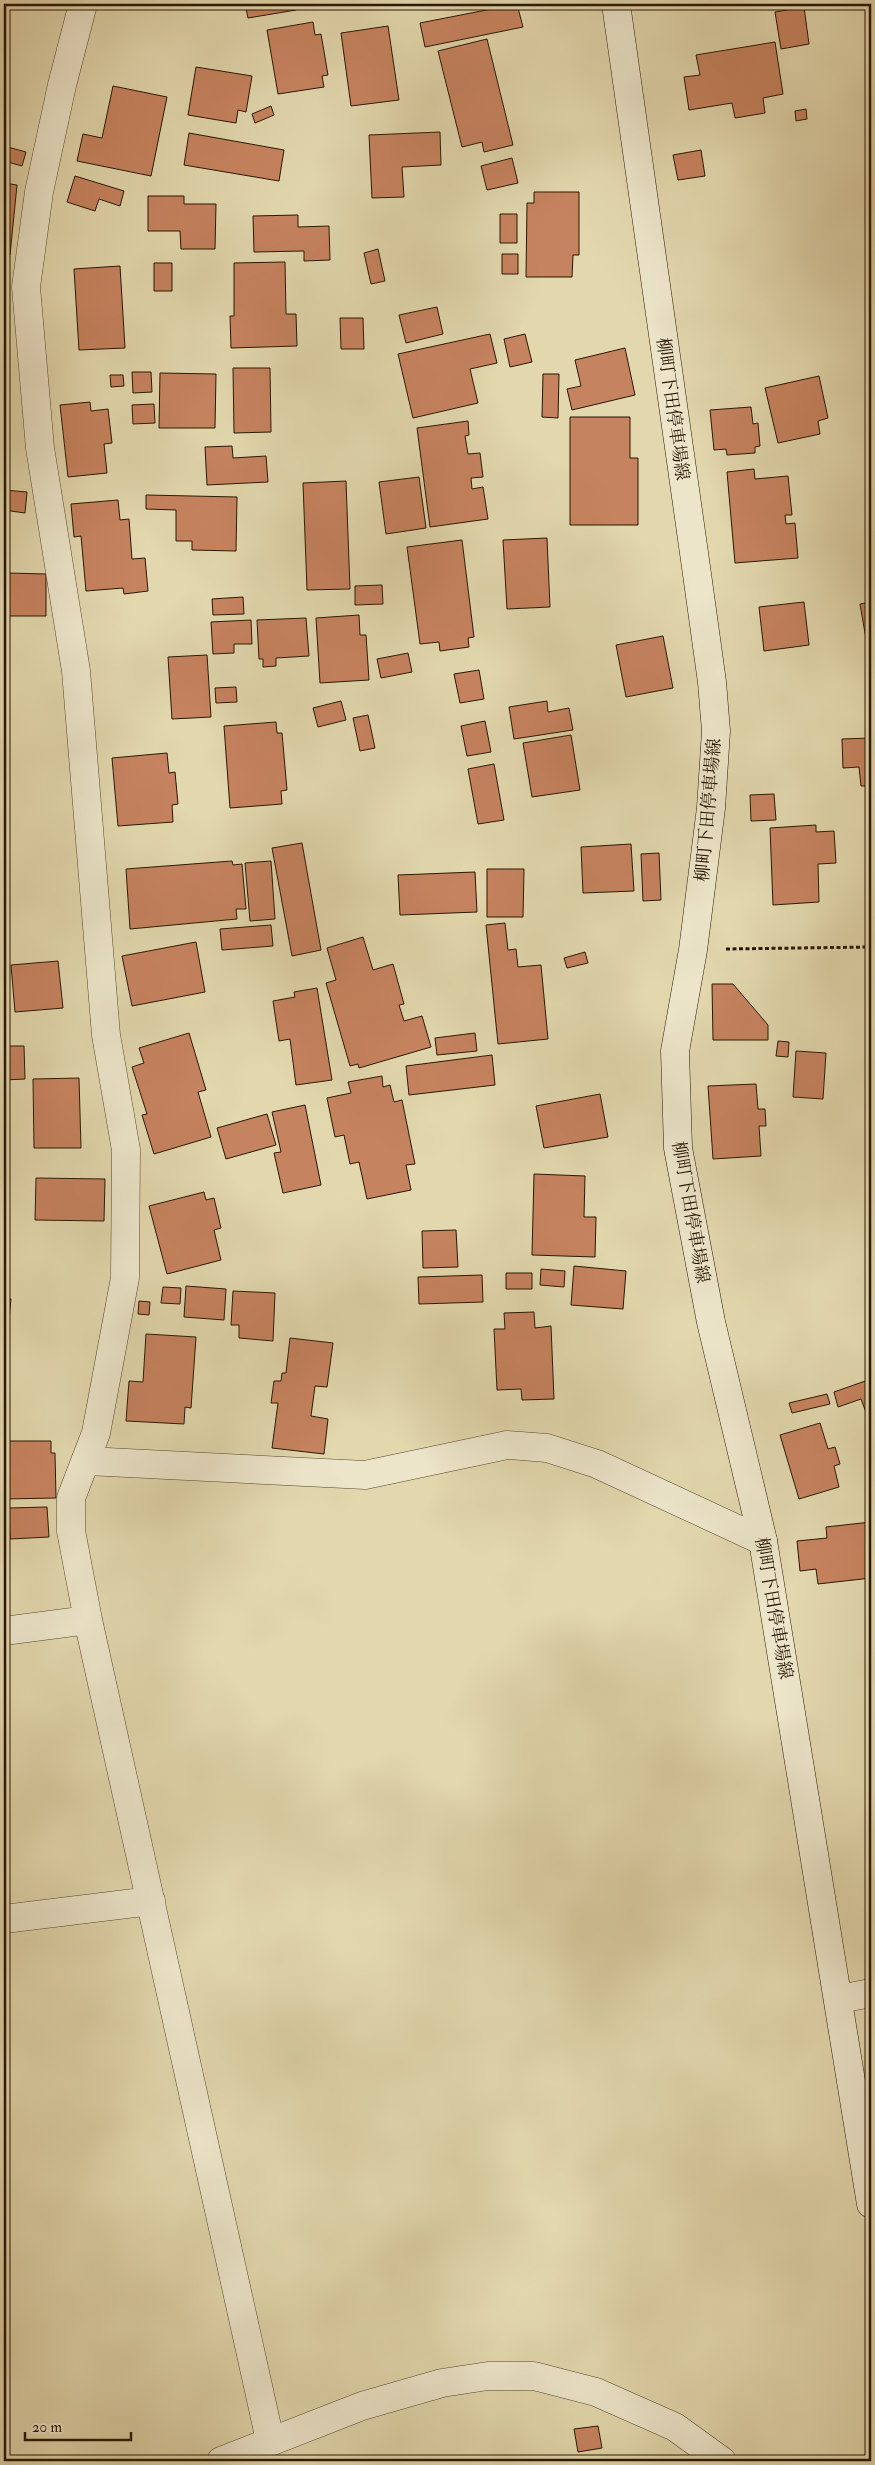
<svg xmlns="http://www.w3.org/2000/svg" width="875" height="2465" viewBox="0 0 875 2465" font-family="'IM FELL Double Pica','Noto Serif JP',serif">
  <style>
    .building { fill: #c6835f; stroke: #281703 }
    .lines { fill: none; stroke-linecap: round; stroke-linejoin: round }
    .minor-casing { stroke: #56472e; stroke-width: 29 }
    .secondary-casing { stroke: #281703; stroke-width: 29 }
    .path { stroke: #281703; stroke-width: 3; stroke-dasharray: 4 2.5; stroke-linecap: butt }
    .minor { stroke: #ece5ca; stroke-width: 28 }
    .secondary { stroke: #ece5ca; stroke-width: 28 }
    .labels { text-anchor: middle; stroke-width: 4; stroke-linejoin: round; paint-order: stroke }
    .street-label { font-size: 18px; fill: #281703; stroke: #ece5ca }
  </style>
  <rect width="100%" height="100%" fill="#e2d7ad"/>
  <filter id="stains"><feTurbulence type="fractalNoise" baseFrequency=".004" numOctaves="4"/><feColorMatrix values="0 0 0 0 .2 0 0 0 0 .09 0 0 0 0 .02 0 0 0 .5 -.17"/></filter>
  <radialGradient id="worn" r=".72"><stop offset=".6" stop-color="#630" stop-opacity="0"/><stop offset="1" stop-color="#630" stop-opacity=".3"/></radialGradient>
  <path class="building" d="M 245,4 L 295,4 L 296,10 L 248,18 Z
    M 517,4 L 523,27 L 425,47 L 420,23 Z
    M 804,7 L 809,44 L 781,49 L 775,12 Z
    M 313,22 L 315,35 L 321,34 L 328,75 L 322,76 L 324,87 L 278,94 L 267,30 Z
    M 388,26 L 399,100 L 351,106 L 341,33 Z
    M 487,39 L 513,145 L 484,152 L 482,142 L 462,147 L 438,51 Z
    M 775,42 L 783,94 L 763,98 L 765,113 L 735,118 L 732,103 L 689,110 L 684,77 L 700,75 L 696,55 Z
    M 196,67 L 252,76 L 246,112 L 238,110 L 236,123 L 188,115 Z
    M 113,86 L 167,97 L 151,176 L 77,161 L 83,134 L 102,138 Z
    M 271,106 L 274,115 L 255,123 L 252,114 Z
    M 806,109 L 807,119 L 796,121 L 795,111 Z
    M 440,132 L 441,165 L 402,167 L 404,197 L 372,198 L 369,135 Z
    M 189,133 L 284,150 L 279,181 L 184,165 Z
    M 4,146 L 26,152 L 22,166 L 4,161 Z
    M 701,150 L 705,176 L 678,180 L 673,155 Z
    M 512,158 L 518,183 L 487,190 L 481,166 Z
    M 75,176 L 124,191 L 120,206 L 99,199 L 95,211 L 67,202 Z
    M 4,183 L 17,185 L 10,255 L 4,254 Z
    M 534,192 L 579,192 L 579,255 L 573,255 L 572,277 L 526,277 L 527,203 L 534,203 Z
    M 148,196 L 184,196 L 184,204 L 216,204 L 215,249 L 181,249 L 180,231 L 148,231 Z
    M 500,214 L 517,214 L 517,243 L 500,243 Z
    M 298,215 L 298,227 L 329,226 L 330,260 L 304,261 L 304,251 L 254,252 L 253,216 Z
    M 378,249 L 385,281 L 371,284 L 364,253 Z
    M 502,254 L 518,254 L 518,274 L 502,274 Z
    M 285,262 L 286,314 L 296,314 L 297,346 L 231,348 L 230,316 L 234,316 L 234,263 Z
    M 154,263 L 172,263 L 172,291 L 154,291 Z
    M 120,266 L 125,348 L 79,350 L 74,269 Z
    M 437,307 L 443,334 L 406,343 L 399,315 Z
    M 340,318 L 363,318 L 364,349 L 341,349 Z
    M 490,334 L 497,363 L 470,369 L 478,403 L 413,418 L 398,354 Z
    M 525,334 L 532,362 L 510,367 L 504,339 Z
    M 625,348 L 635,395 L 572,410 L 567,389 L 581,386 L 575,360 Z
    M 233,368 L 270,368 L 271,432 L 234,433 Z
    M 132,372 L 151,372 L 152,392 L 133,393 Z
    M 160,373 L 216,374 L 215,428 L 159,428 Z
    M 543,374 L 559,374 L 558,418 L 542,417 Z
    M 110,375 L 123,375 L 124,386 L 111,387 Z
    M 819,376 L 828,418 L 818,421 L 820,434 L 778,443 L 765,388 Z
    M 90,402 L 91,411 L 108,409 L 112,443 L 104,444 L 107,473 L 68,477 L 60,405 Z
    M 154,404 L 155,423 L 133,424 L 132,405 Z
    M 751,407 L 753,424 L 758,423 L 760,446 L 755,447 L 755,453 L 727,455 L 726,449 L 714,450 L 710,410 Z
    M 4,409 L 8,409 L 4,450 Z
    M 570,417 L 630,417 L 630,458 L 638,458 L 638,525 L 570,525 Z
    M 468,421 L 469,435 L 465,436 L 468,454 L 480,453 L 483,477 L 471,478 L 472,489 L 483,487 L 488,519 L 430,527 L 417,428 Z
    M 232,446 L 233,458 L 266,456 L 268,482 L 207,485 L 205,447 Z
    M 754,469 L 755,479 L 788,476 L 792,515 L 785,515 L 786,524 L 795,523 L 798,558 L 735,563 L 727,472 Z
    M 419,477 L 426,528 L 386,534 L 379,482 Z
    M 346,481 L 350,589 L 307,590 L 303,483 Z
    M 4,490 L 27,492 L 25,513 L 4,510 Z
    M 146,495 L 237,497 L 236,551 L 192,550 L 192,541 L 176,541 L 176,510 L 146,509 Z
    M 118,500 L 120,520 L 129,519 L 132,559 L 145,558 L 148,591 L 124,594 L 123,588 L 86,591 L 81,536 L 74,537 L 71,504 Z
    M 547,538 L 550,607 L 507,609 L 503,540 Z
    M 462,540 L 474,637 L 468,638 L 469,647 L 440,651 L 439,642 L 420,644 L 407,547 Z
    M 8,573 L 46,574 L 46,616 L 7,616 Z
    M 382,585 L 383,604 L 355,605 L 355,586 Z
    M 243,597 L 244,614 L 213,615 L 212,599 Z
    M 804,602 L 809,645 L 764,651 L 759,607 Z
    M 871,602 L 871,638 L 866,639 L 860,604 Z
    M 359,615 L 360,635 L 366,635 L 369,680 L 320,683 L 316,618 Z
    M 306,618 L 309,656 L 276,658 L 276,666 L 263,667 L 263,659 L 259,659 L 257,620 Z
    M 251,620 L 252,644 L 234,644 L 234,653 L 213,654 L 211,622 Z
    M 663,636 L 673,688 L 626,697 L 616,645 Z
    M 408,653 L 412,672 L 381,678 L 377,659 Z
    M 207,655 L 211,717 L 172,719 L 168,657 Z
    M 479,670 L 484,699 L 460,703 L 454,674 Z
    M 236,687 L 237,702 L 216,703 L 215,688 Z
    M 341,701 L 346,720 L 318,727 L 313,708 Z
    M 547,701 L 548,712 L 569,708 L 573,730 L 514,739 L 509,707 Z
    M 368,715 L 375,748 L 360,751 L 353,718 Z
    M 485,721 L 491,752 L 467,756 L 461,726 Z
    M 276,722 L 277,733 L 282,733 L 287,790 L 281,791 L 282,804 L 230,808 L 224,726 Z
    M 571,735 L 580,790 L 532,797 L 523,743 Z
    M 871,738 L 871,786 L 861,786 L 859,767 L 843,768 L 842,739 Z
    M 167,753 L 169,773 L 175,772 L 178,804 L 172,805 L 173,822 L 118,826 L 112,758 Z
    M 494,764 L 504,820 L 478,824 L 468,769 Z
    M 774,794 L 776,820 L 751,821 L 750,795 Z
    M 816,825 L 816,832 L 834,831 L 836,863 L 818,864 L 819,902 L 773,905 L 770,828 Z
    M 302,843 L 321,950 L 292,956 L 272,848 Z
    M 631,844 L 634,891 L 583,893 L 581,847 Z
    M 659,853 L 661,900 L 643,901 L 641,854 Z
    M 232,861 L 233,865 L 242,864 L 246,909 L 236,909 L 237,919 L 130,929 L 126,869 Z
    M 271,861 L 275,919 L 250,921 L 245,863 Z
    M 487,869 L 524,869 L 523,917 L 487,917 Z
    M 475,872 L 477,912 L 400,915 L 398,875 Z
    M 505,923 L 508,950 L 516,949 L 518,967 L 541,965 L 548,1039 L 498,1044 L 486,925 Z
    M 271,925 L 273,946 L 222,950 L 220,929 Z
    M 363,937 L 373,970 L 393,964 L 404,1004 L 399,1005 L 404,1021 L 422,1016 L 431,1047 L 359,1068 L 358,1064 L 350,1066 L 326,983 L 336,980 L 327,948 Z
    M 196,942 L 205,992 L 132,1006 L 122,956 Z
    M 585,952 L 588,963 L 567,968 L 564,958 Z
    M 58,961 L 63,1008 L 15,1012 L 11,965 Z
    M 712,984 L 733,984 L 768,1025 L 768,1040 L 713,1040 Z
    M 317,988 L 332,1080 L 296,1085 L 290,1039 L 279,1041 L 273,1001 L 295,997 L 294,992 Z
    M 189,1033 L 206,1090 L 198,1092 L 211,1137 L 154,1154 L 142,1115 L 147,1114 L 132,1067 L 144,1063 L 139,1048 Z
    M 475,1033 L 477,1051 L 437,1055 L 435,1038 Z
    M 778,1041 L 789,1042 L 788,1057 L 776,1056 Z
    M 4,1046 L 24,1046 L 25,1079 L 4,1080 Z
    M 796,1051 L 826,1053 L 823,1099 L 793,1097 Z
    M 492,1055 L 495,1085 L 409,1095 L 406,1066 Z
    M 382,1076 L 383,1087 L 390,1085 L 394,1102 L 402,1100 L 415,1164 L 406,1165 L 411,1190 L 367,1199 L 359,1162 L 350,1164 L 344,1135 L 335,1137 L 327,1098 L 351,1093 L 348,1082 Z
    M 79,1078 L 81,1148 L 34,1148 L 33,1079 Z
    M 756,1084 L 758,1109 L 765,1109 L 766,1126 L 759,1126 L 761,1156 L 713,1159 L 708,1086 Z
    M 600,1094 L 608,1137 L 544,1148 L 536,1106 Z
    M 305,1105 L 321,1185 L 283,1193 L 274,1153 L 281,1152 L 272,1112 Z
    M 267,1114 L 276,1145 L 226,1159 L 217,1128 Z
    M 534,1174 L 585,1176 L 584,1217 L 596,1217 L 595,1257 L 532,1255 Z
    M 36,1178 L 105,1179 L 104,1221 L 35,1220 Z
    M 204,1192 L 206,1200 L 214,1198 L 221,1228 L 214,1230 L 221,1260 L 167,1274 L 149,1206 Z
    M 456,1230 L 458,1267 L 423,1268 L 422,1231 Z
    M 574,1266 L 626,1271 L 623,1309 L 571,1305 Z
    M 541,1269 L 565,1271 L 564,1287 L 540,1285 Z
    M 506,1273 L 532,1273 L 532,1289 L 506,1289 Z
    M 482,1275 L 483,1302 L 419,1304 L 418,1277 Z
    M 186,1286 L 226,1289 L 224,1320 L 184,1317 Z
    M 163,1287 L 181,1288 L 180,1304 L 161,1303 Z
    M 233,1291 L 275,1293 L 273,1341 L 239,1338 L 239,1325 L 231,1325 Z
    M 4,1298 L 11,1299 L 9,1319 L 4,1318 Z
    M 139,1301 L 150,1302 L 149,1315 L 138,1314 Z
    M 534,1312 L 535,1328 L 551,1326 L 554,1399 L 522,1400 L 521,1389 L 497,1390 L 494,1329 L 505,1329 L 504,1313 Z
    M 146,1334 L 196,1337 L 191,1408 L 185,1407 L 184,1424 L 126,1421 L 129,1381 L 143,1382 Z
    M 290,1338 L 333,1343 L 327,1387 L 315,1386 L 311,1416 L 328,1419 L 324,1454 L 272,1448 L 278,1403 L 271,1403 L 274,1381 L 281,1381 L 282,1373 L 286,1373 Z
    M 871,1379 L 871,1418 L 870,1414 L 867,1415 L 861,1399 L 838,1407 L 834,1392 Z
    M 827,1394 L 830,1404 L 792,1413 L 789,1403 Z
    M 820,1423 L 828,1449 L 835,1447 L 840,1464 L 834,1466 L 839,1487 L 799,1499 L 780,1435 Z
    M 5,1441 L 51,1441 L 51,1453 L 55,1453 L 56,1498 L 4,1499 Z
    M 47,1507 L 49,1537 L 10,1539 L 9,1508 Z
    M 871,1522 L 871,1578 L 818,1584 L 816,1569 L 800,1571 L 797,1541 L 827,1538 L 826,1527 Z
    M 598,2426 L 602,2448 L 578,2452 L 574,2429 Z"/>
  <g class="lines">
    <defs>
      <path id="minor" d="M 83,4 L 62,85 L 39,192 L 26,287 L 40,448 L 76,671 L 106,1035 L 126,1150 L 125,1278 L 96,1433 L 71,1498 L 71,1531 L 88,1620 L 270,2440
        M 87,1461 L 365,1475 L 507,1445 L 547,1448 L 597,1464 L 763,1541
        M 4,1631 L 88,1620
        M 4,1919 L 151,1901
        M 839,1999 L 871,1993
        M 221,2461 L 362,2406 L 442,2383 L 488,2376 L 534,2376 L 596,2392 L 675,2427 L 722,2461"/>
      <path id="secondary" d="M 616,4 L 696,567 L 712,682 L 716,731 L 711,808 L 693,950 L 675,1051 L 678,1148 L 711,1322 L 763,1541 L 871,2204"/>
    </defs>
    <use href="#minor" class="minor-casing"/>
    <use href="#secondary" class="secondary-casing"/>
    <path class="path" d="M 726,949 L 871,947"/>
    <use href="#minor" class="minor"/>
    <use href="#secondary" class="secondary"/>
  </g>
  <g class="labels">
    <g class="street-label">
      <text transform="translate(673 409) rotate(82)" y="6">柳町下田停車場線</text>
      <text transform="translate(708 810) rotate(-85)" y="6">柳町下田停車場線</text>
      <text transform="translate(691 1212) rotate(80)" y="6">柳町下田停車場線</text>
      <text transform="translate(774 1608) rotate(80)" y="6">柳町下田停車場線</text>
    </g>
  </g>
  <rect width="875" height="2465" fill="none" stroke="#e2d7ad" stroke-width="20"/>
  <rect x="5" y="5" width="865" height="2455" fill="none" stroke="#281703" stroke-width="2.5"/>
  <rect x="10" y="10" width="855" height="2445" fill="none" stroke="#281703"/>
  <path d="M25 2432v8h106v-8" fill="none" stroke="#281703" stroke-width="2.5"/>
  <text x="32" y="2432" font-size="15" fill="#281703" stroke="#ece5ca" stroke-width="4" paint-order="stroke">20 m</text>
  <rect width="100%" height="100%" filter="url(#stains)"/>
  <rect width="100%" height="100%" fill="url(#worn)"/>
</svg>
